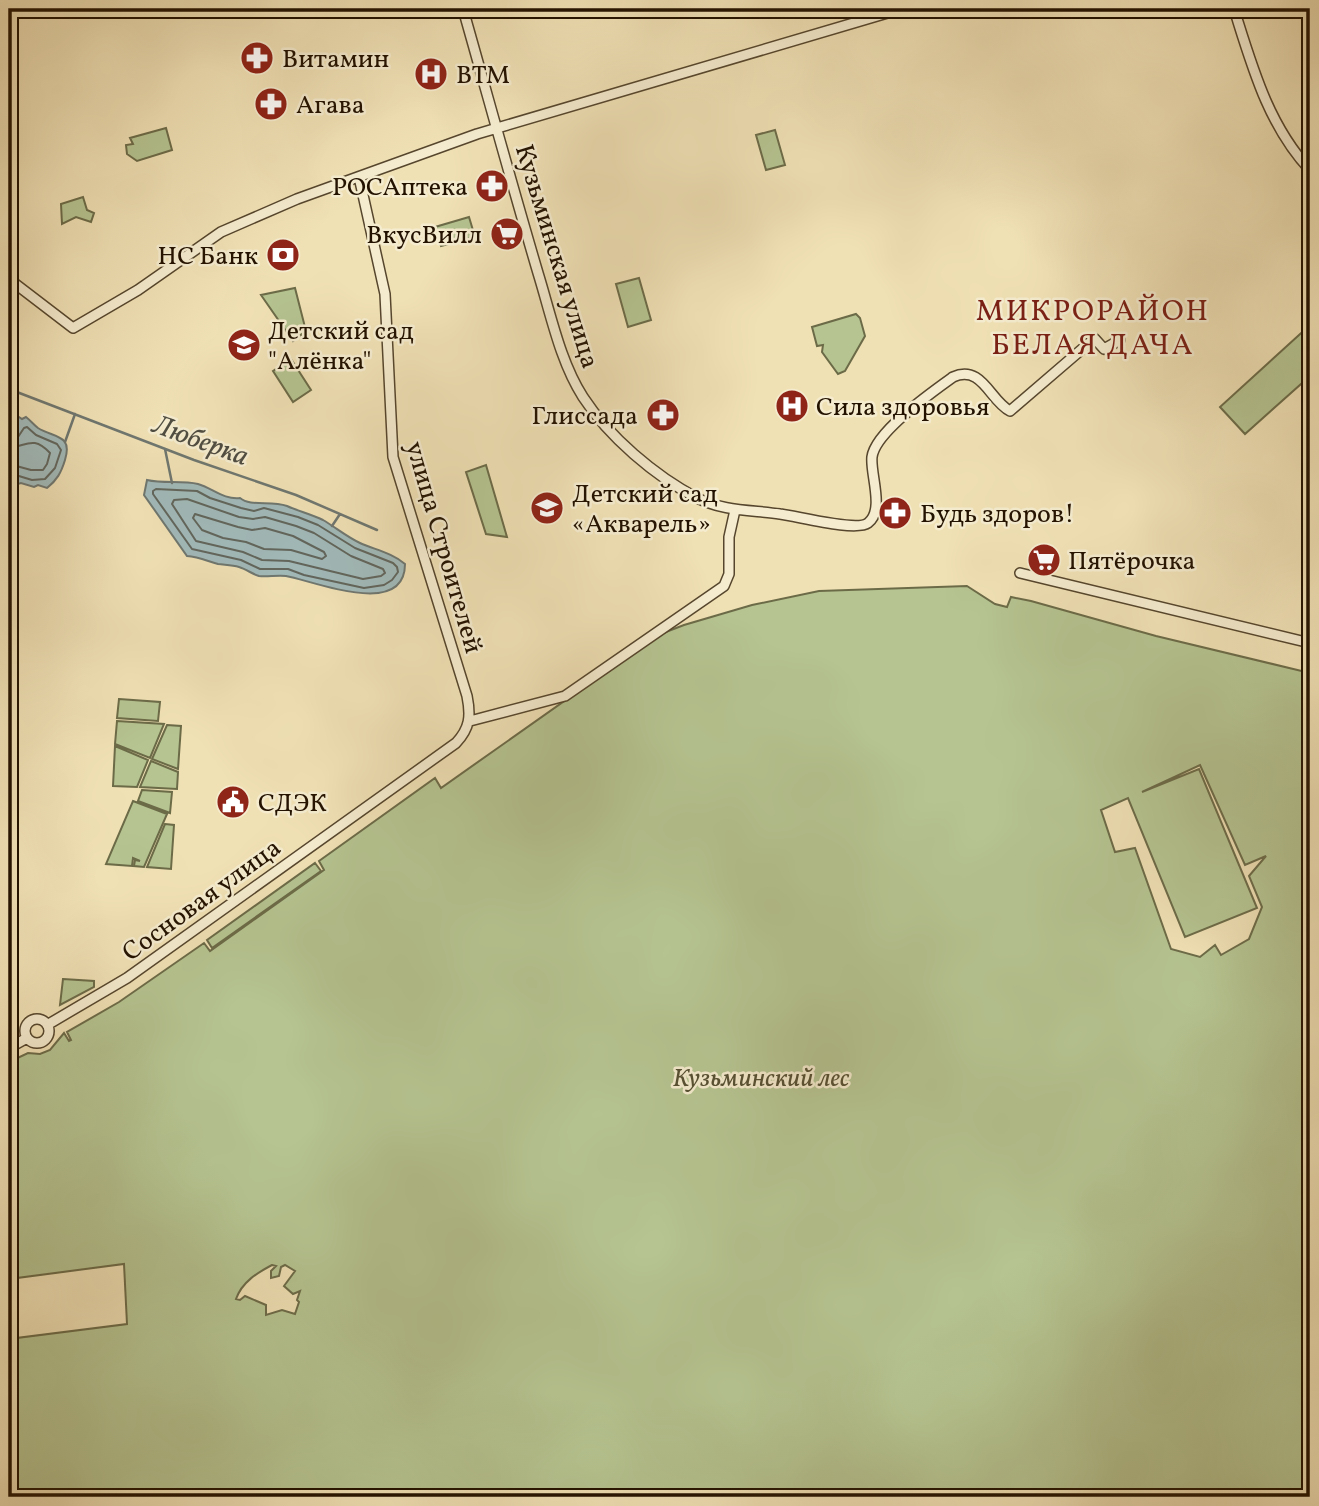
<svg xmlns="http://www.w3.org/2000/svg" width="1319" height="1506" viewBox="0 0 1319 1506" font-family="Vollkorn,serif">
  <style>
    .green { fill: #b5c491; stroke: #6c6b48; stroke-width: 2; fill-rule: evenodd }
    .water { fill: #a1baba; stroke: #6f7770; stroke-width: 2 }
    .lines { fill: none; stroke-linecap: round; stroke-linejoin: round }
    .shore { stroke: #62665d; stroke-width: 2 }
    .stream { stroke: #6f7770; stroke-width: 2.5 }
    .minor-casing { stroke: #56462d; stroke-width: 12 }
    .minor { stroke: #f5eccf; stroke-width: 9 }
    .labels { text-anchor: middle; stroke-width: 5; stroke-linejoin: round; paint-order: stroke }
    .poi-label { font-size: 26px; fill: #231200; stroke: #f5eccf; text-anchor: start }
    .street-label { font-size: 26px; fill: #231200; stroke: #f5eccf }
    .park-label { font-size: 26px; font-style: italic; fill: #565033; stroke: #f5eccf }
    .water-label { font-size: 28px; font-style: italic; fill: #4f4d41; stroke: #f5eccf }
    .quarter-label { font-size: 30px; letter-spacing: 2px; fill: #7a1f14; stroke: #f5eccf }
  </style>
  <rect width="100%" height="100%" fill="#f0e1b5"/>
  <filter id="stains"><feTurbulence type="fractalNoise" baseFrequency=".00286" numOctaves="4"/><feColorMatrix values="0 0 0 0 .2 0 0 0 0 .09 0 0 0 0 .02 0 0 0 .5 -.17"/></filter>
  <radialGradient id="worn" r=".72"><stop offset=".6" stop-color="#630" stop-opacity="0"/><stop offset="1" stop-color="#630" stop-opacity=".3"/></radialGradient>
  <path class="green" d="M 166,128 L 172,150 L 137,161 L 127,154 L 126,145 L 133,144 L 130,138 Z
    M 775,130 L 785,165 L 766,170 L 756,135 Z
    M 83,197 L 87,210 L 94,213 L 91,222 L 76,217 L 62,224 L 61,204 Z
    M 469,217 L 475,237 L 441,246 L 435,227 Z
    M 639,278 L 651,320 L 628,327 L 616,284 Z
    M 295,288 L 306,331 L 293,341 L 261,295 Z
    M 856,314 L 860,318 L 865,336 L 845,371 L 838,374 L 822,352 L 823,345 L 817,346 L 812,327 Z
    M 1310,325 L 1310,376 L 1245,434 L 1220,407 Z
    M 291,359 L 311,390 L 293,402 L 273,371 Z
    M 486,465 L 507,537 L 486,534 L 466,472 Z
    M 967,586 L 995,604 L 1007,607 L 1011,597 L 1031,601 L 1156,636 L 1310,673 L 1310,1497 L 9,1497 L 9,1339 L 127,1324 L 124,1264 L 9,1279 L 9,1062 L 28,1053 L 40,1054 L 50,1050 L 64,1033 L 69,1041 L 71,1040 L 67,1032 L 119,1002 L 204,943 L 210,951 L 324,870 L 319,861 L 435,778 L 441,788 L 658,635 L 684,625 L 752,605 L 819,591 ZM 1200,765 L 1245,865 L 1266,856 L 1249,876 L 1262,907 L 1249,939 L 1221,955 L 1215,945 L 1200,957 L 1171,949 L 1135,848 L 1115,852 L 1101,810 L 1128,798 L 1185,937 L 1257,908 L 1199,769 L 1142,792 ZM 272,1265 L 276,1266 L 271,1271 L 271,1278 L 279,1276 L 281,1267 L 285,1265 L 295,1271 L 284,1286 L 293,1294 L 300,1291 L 297,1300 L 299,1302 L 295,1314 L 282,1310 L 266,1315 L 266,1305 L 245,1296 L 240,1300 L 236,1299 C 242,1282 257,1273 272,1265 Z
    M 119,699 L 160,702 L 158,721 L 117,718 Z
    M 117,721 L 164,724 L 150,758 L 115,744 Z
    M 167,725 L 181,726 L 178,769 L 152,759 Z
    M 115,746 L 148,760 L 137,787 L 113,786 Z
    M 151,761 L 178,772 L 177,789 L 140,787 Z
    M 142,790 L 172,792 L 170,813 L 138,801 Z
    M 133,801 L 167,814 L 144,867 L 134,866 L 135,860 L 140,861 L 133,858 L 132,866 L 106,864 Z
    M 165,824 L 174,825 L 171,869 L 147,867 Z
    M 315,863 L 321,871 L 212,948 L 207,940 Z
    M 63,979 L 94,981 L 94,987 L 60,1005 Z"/>
  <path class="water" d="M 16,415 L 22,419 L 26,417 C 30,420 34,425 38,428 C 54,438 73,434 65,460 C 61,473 57,480 47,488 L 38,485 L 34,487 L 21,483 L 18,484 L 10,479 L 9,433 L 15,430 Z
    M 147,480 C 164,484 182,480 198,484 C 212,488 224,500 240,498 C 251,507 271,500 287,506 C 298,511 311,514 323,520 C 335,527 347,537 360,543 C 376,550 392,553 405,564 C 405,619 314,581 286,576 C 277,575 267,577 259,576 C 252,574 246,569 239,567 C 232,565 225,565 218,564 C 207,561 199,557 187,556 L 144,495 Z"/>
  <g class="lines">
    <path class="shore" d="M 9,439 L 18,437 L 24,428 L 27,427 L 36,435 L 57,444 L 61,450 L 55,468 L 45,479 L 32,480 L 9,473
      M 9,448 C 27,446 33,435 50,453 L 47,464 L 43,470 L 31,470 L 9,464
      M 156,489 L 197,491 L 210,498 L 241,508 L 254,511 L 264,508 L 298,517 L 318,525 L 355,548 L 393,563 L 397,567 L 398,572 L 392,580 L 384,585 L 364,588 L 304,575 L 288,569 L 260,569 L 241,560 L 192,549 L 153,494 L 153,491 Z
      M 187,499 L 239,517 L 253,519 L 265,517 L 296,526 L 314,533 L 351,556 L 383,569 L 385,573 L 381,576 L 363,579 L 289,561 L 262,560 L 243,552 L 196,541 L 172,504 L 174,500 Z
      M 195,514 L 238,527 L 252,530 L 265,528 L 293,536 L 324,552 L 326,556 L 322,559 L 291,550 L 264,549 L 246,542 L 223,538 L 202,530 L 193,518 Z"/>
    <path class="stream" d="M 9,389 L 194,460 L 296,495 L 377,530
      M 65,442 L 75,414
      M 165,449 L 172,483
      M 332,526 L 340,514"/>
    <defs>
      <path id="minor" d="M 463,9 C 488,97 512,185 538,273 C 551,315 560,361 583,397 C 609,437 655,476 697,498 C 722,511 753,510 780,514 C 797,516 856,532 868,523 C 885,510 870,474 872,457 C 875,432 932,392 953,377 C 982,364 990,401 1010,411 L 1088,344 L 1095,339 L 1104,349 L 1120,340
        M 1234,9 C 1252,66 1268,125 1310,170
        M 9,279 L 73,328 L 138,290 L 221,232 L 297,199 L 477,134 L 901,9
        M 1020,573 L 1310,643
        M 470,721 L 565,696 L 724,586 L 729,574 L 729,537 L 735,510
        M25 1031a12 12 0 1 1 24 0a12 12 0 1 1-24 0Z
        M 47,1025 L 127,978 L 456,743 C 470,728 471,716 467,696 L 393,457 L 385,294 L 359,177
        M 9,1048 L 27,1038"/>
    </defs>
    <use href="#minor" class="minor-casing"/>
    <use href="#minor" class="minor"/>
  </g>
  <defs>
    <symbol id="pharmacy-disc" viewBox="-11 -11 22 22"><circle r="9.5" fill="#8f2418" stroke="#f5eccf"/><path d="M-2-6h4v4h4v4h-4v4h-4v-4h-4v-4h4Z" fill="#fff"/></symbol>
    <symbol id="hospital-disc" viewBox="-11 -11 22 22"><circle r="9.5" fill="#8f2418" stroke="#f5eccf"/><path d="M-5-5h3v3.5h4V-5h3V5h-3V1.5h-4V5h-3Z" fill="#fff"/></symbol>
    <symbol id="supermarket-disc" viewBox="-11 -11 22 22"><circle r="9.5" fill="#8f2418" stroke="#f5eccf"/><path d="M-6-5.5h2.5l.6 2H6L4.5 2H-2.5L-4.4-4H-6ZM-1.5 3.2a1.3 1.3 0 1 0 .1 0ZM3 3.2a1.3 1.3 0 1 0 .1 0Z" fill="#fff"/></symbol>
    <symbol id="bank-disc" viewBox="-11 -11 22 22"><circle r="9.5" fill="#8f2418" stroke="#f5eccf"/><path d="M-6-4H6V4H-6ZM0-2.3a2.3 2.3 0 1 0 0 4.6a2.3 2.3 0 1 0 0-4.6Z" fill="#fff"/></symbol>
    <symbol id="school-disc" viewBox="-11 -11 22 22"><circle r="9.5" fill="#8f2418" stroke="#f5eccf"/><path d="M0-5L7-2L0 1L-7-2ZM-4 1L0 2.5L4 1V4Q0 6-4 4Z" fill="#fff"/></symbol>
    <symbol id="civic-disc" viewBox="-11 -11 22 22"><circle r="9.5" fill="#8f2418" stroke="#f5eccf"/><path d="M-.6-6.5H3V-4.5H.6V-3L4-1V1h2V6H-6V1h2V-1L-.6-3ZM-1.2 2.5V6h2.4V2.5Z" fill="#fff"/></symbol>
  </defs>
  <g fill-rule="evenodd">
    <use href="#pharmacy-disc" x="238" y="39" width="38" height="38"/>
    <use href="#hospital-disc" x="412" y="55" width="38" height="38"/>
    <use href="#pharmacy-disc" x="252" y="85" width="38" height="38"/>
    <use href="#pharmacy-disc" x="473" y="167" width="38" height="38"/>
    <use href="#supermarket-disc" x="488" y="215" width="38" height="38"/>
    <use href="#bank-disc" x="264" y="236" width="38" height="38"/>
    <use href="#school-disc" x="225" y="326" width="38" height="38"/>
    <use href="#hospital-disc" x="773" y="387" width="38" height="38"/>
    <use href="#pharmacy-disc" x="644" y="396" width="38" height="38"/>
    <use href="#school-disc" x="528" y="489" width="38" height="38"/>
    <use href="#pharmacy-disc" x="876" y="494" width="38" height="38"/>
    <use href="#supermarket-disc" x="1025" y="541" width="38" height="38"/>
    <use href="#civic-disc" x="214" y="783" width="38" height="38"/>
  </g>
  <g class="labels">
    <g class="poi-label">
      <text x="282" y="67">Витамин</text>
      <text x="456" y="83">ВТМ</text>
      <text x="296" y="113">Агава</text>
      <text x="468" y="195" text-anchor="end">РОСАптека</text>
      <text x="482" y="243" text-anchor="end">ВкусВилл</text>
      <text x="258" y="264" text-anchor="end">НС Банк</text>
      <text x="268" y="339">Детский сад<tspan x="268" dy="30">"Алёнка"</tspan></text>
      <text x="816" y="415">Сила здоровья</text>
      <text x="638" y="424" text-anchor="end">Глиссада</text>
      <text x="572" y="502">Детский сад<tspan x="572" dy="30">«Акварель»</tspan></text>
      <text x="920" y="522">Будь здоров!</text>
      <text x="1068" y="569">Пятёрочка</text>
      <text x="258" y="811">СДЭК</text>
    </g>
    <g class="street-label">
      <text transform="translate(558 256) rotate(73)" y="9">Кузьминская улица</text>
      <text transform="translate(445 547) rotate(74)" y="9">улица Строителей</text>
      <text transform="translate(201 899) rotate(-36)" y="9">Сосновая улица</text>
    </g>
    <g class="park-label">
      <text x="761" y="1086">Кузьминский лес</text>
    </g>
    <g class="water-label">
      <text transform="translate(201 439) rotate(20)" y="10">Люберка</text>
    </g>
    <g class="quarter-label">
      <text x="1093" y="320">МИКРОРАЙОН<tspan x="1093" dy="34">БЕЛАЯ ДАЧА</tspan></text>
    </g>
  </g>
  <rect width="1319" height="1506" fill="none" stroke="#f0e1b5" stroke-width="35"/>
  <rect x="10" y="10" width="1298" height="1485" fill="none" stroke="#231200" stroke-width="3.5"/>
  <rect x="18" y="18" width="1284" height="1471" fill="none" stroke="#231200" stroke-width="2"/>
  <rect width="100%" height="100%" filter="url(#stains)"/>
  <rect width="100%" height="100%" fill="url(#worn)"/>
</svg>
